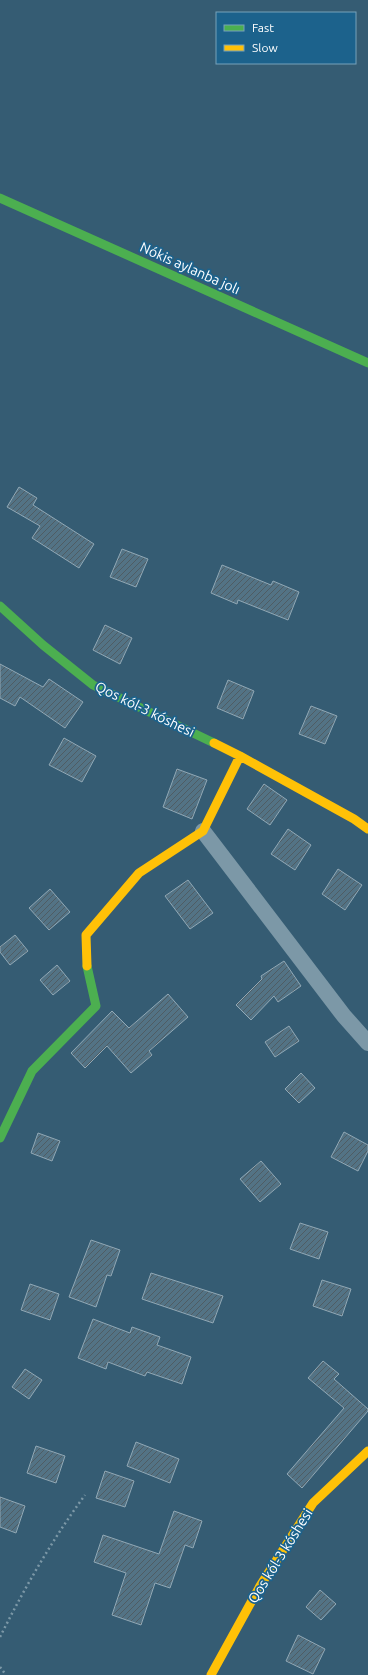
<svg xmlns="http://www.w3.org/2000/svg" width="368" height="1675" viewBox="0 0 368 1675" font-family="Ubuntu,sans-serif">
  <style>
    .building { fill: url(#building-hatch); stroke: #91a8b5 }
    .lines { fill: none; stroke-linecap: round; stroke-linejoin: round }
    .path { stroke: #7c98a7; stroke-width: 2.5; stroke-dasharray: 2 3; stroke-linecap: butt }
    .street { stroke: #7c98a7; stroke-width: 16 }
    .fast { stroke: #4caf50; stroke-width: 9 }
    .slow { stroke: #ffc107; stroke-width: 9 }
    .labels { text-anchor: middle; stroke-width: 3.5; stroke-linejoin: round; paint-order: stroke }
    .street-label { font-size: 14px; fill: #fff; stroke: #1c628c }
  </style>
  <defs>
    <pattern id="building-hatch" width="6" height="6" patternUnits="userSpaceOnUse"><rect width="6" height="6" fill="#537385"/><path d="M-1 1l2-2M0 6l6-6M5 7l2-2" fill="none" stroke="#4f5c63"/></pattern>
  </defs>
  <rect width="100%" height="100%" fill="#355c73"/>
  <path class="building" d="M 19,487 L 37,498 L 33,505 L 94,544 L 79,568 L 32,538 L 40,526 L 7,507 Z
    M 122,549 L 148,559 L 136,587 L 110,577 Z
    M 222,565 L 271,585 L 273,581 L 299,592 L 288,620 L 238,600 L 237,604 L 211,593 Z
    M 105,625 L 132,638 L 120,664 L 93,650 Z
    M 0,664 L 43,687 L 49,679 L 83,702 L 65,728 L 20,697 L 15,706 L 0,698 Z
    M 228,680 L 254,691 L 243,719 L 217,708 Z
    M 311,706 L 337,716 L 325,744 L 299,734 Z
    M 64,738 L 96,756 L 82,782 L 49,765 Z
    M 177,769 L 207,780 L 192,819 L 163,807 Z
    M 264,784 L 287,800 L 270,825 L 247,809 Z
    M 288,829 L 311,845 L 295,870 L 271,854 Z
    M 338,869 L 362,885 L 345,910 L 322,894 Z
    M 188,880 L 213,913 L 190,929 L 165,896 Z
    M 50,889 L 70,912 L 49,930 L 29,908 Z
    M 15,935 L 28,951 L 10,965 L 0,952 L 0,947 Z
    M 284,961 L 301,986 L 278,1002 L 274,996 L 251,1020 L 236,1005 L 262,979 L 261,976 Z
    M 57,965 L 70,981 L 53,995 L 40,980 Z
    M 168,994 L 188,1017 L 149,1051 L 152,1055 L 131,1073 L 107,1046 L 85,1068 L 71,1053 L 112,1011 L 129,1028 Z
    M 289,1026 L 299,1041 L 275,1057 L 265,1042 Z
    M 301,1073 L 315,1088 L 299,1103 L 285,1089 Z
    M 344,1132 L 368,1145 L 368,1151 L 358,1171 L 331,1157 Z
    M 38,1133 L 60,1141 L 52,1161 L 31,1153 Z
    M 261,1161 L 281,1184 L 260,1202 L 240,1179 Z
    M 300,1223 L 328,1232 L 319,1259 L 290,1249 Z
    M 91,1240 L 120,1250 L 111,1276 L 107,1275 L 96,1307 L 69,1297 Z
    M 151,1273 L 223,1296 L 213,1323 L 142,1299 Z
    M 322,1280 L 351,1289 L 342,1316 L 313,1306 Z
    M 30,1284 L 59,1294 L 50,1320 L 21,1310 Z
    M 93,1319 L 130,1333 L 132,1327 L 160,1337 L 157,1345 L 191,1357 L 182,1384 L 147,1372 L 145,1376 L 108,1362 L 106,1369 L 78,1358 Z
    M 323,1361 L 339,1374 L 334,1379 L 368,1409 L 368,1411 L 302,1488 L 287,1474 L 344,1408 L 308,1378 Z
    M 25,1369 L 42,1380 L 29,1399 L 12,1387 Z
    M 136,1442 L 179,1459 L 170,1483 L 127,1466 Z
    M 36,1446 L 65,1456 L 56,1483 L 27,1473 Z
    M 105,1471 L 134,1481 L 125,1507 L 96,1498 Z
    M 0,1497 L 25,1506 L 16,1533 L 0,1527 Z
    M 174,1511 L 202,1521 L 193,1548 L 185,1545 L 170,1588 L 155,1583 L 141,1625 L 112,1615 L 126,1573 L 94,1562 L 103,1535 L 159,1554 Z
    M 320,1590 L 336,1604 L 321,1620 L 306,1607 Z
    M 298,1635 L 325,1649 L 313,1674 L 286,1661 Z"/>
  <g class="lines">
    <path class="path" d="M 0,1637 C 25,1587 52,1540 85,1495
      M 0,1667 L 6,1675"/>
    <path class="street" d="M 203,831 L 344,1016 L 368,1043"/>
    <path class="fast" d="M 0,198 L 368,363
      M 0,606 L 43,645 L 93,685 L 214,743
      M 0,1138 L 32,1071 L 96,1006 L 87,966"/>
    <path class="slow" d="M 214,743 L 240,756 L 354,819 L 368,829
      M 87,966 L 86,935 L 139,873 L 203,831 L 240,756
      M 211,1675 L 260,1586 L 313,1503 L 368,1451"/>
  </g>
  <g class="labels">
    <g class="street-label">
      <text transform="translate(190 268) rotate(24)" y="5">Nókis aylanba jolı</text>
      <text transform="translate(145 709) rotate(26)" y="5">Qos kól-3 kóshesi</text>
      <text transform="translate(280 1556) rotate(-58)" y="5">Qos kól-3 kóshesi</text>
    </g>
  </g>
  <rect x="216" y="12" width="140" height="52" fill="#1c628c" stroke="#77a1ba"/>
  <rect x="224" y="25" width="20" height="6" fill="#4caf50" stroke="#77a1ba"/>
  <text x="252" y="32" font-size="12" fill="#ffffff">Fast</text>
  <rect x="224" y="45" width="20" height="6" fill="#ffc107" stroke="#77a1ba"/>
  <text x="252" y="52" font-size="12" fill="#ffffff">Slow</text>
</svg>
